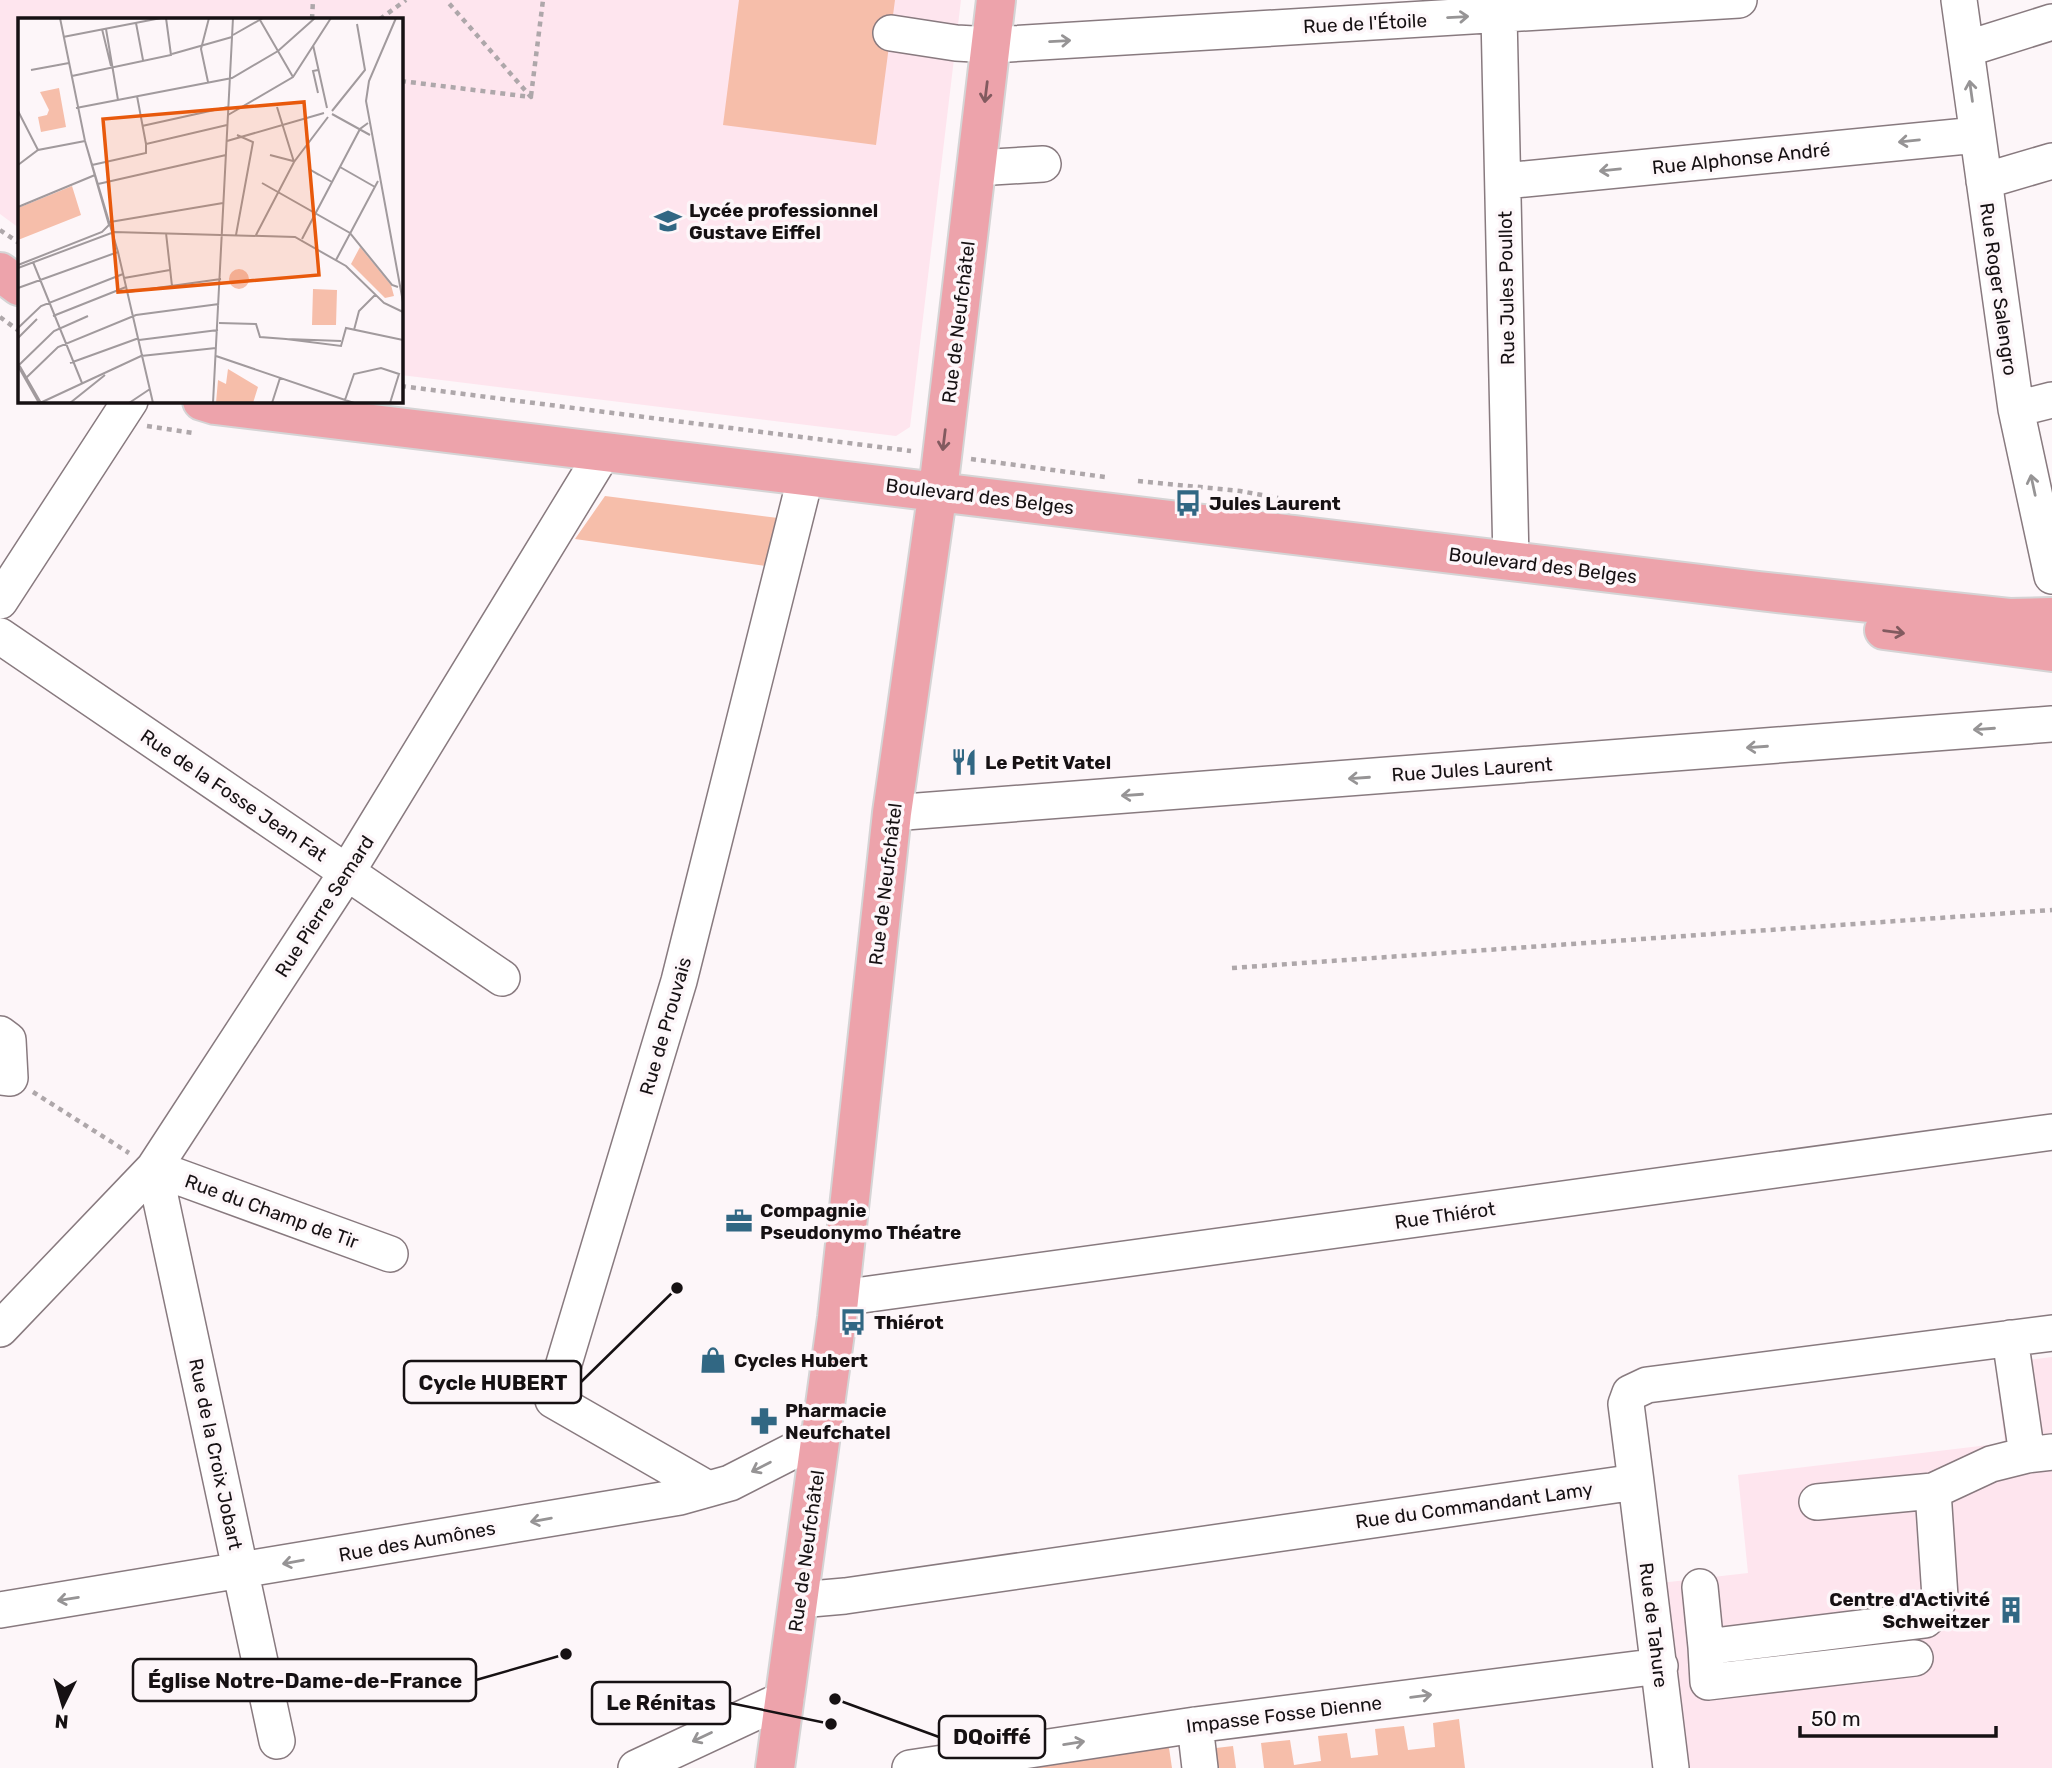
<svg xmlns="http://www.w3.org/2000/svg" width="2052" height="1768" viewBox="0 0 2052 1768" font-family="Rubik,sans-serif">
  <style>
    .built { fill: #fee5ee }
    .green { fill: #f6beaa }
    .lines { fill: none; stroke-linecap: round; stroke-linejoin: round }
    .minor-casing { stroke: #887a7f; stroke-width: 38 }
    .major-casing { stroke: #d5d4d5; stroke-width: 42 }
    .path { stroke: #aea7aa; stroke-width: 4.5; stroke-dasharray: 5 5; stroke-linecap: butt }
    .minor { stroke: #fff; stroke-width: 35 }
    .major { stroke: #eda3ab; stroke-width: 38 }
    .oneway { stroke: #969495 }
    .oneway2 { stroke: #825a5f }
    .labels { text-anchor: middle; stroke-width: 7; stroke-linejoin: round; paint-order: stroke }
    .street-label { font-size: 19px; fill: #161113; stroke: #fdf6f9 }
    .poi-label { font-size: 19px; font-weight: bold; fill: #161113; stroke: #fdf6f9; text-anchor: start }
    .inset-road { fill: none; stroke: #a19a9d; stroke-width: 2 }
    .view { fill: #e8590c; fill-opacity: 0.15; stroke: #e8590c; stroke-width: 3.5 }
    .inset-edge { fill: none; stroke: #161113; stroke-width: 3.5 }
    .leader { fill: none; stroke: #161113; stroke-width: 2.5 }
    .callout-dot { fill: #161113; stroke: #fdf6f9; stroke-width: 2.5 }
    .callout { fill: #fdf6f9; stroke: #161113; stroke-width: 2.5 }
    .callout-label { font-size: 21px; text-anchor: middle; font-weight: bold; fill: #161113 }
  </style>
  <rect width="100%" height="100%" fill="#fdf6f9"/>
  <path class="built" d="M 0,0 L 961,0 L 910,427 L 896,436 L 401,375 L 401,19 L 19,19 L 19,228 L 0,214 Z
    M 2052,1357 L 2052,1768 L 1684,1768 L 1660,1583 L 1748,1573 L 1738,1475 L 2005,1443 L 1995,1364 Z"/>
  <path class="green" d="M 739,0 L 895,0 L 876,145 L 723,125 Z
    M 605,496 L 778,518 L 766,566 L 575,539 Z
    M 1459,1719 L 1465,1768 L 1264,1768 L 1261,1743 L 1290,1740 L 1294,1765 L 1321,1761 L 1318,1736 L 1347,1733 L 1351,1758 L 1378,1755 L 1375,1729 L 1404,1726 L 1408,1750 L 1435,1747 L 1433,1723 Z
    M 1168,1741 L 1172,1768 L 963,1768 Z
    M 1233,1746 L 1236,1768 L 1218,1768 L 1216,1748 Z"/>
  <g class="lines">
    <defs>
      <path id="minor" d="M 1959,0 L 2016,409 L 2052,576
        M 1499,15 L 1511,561
        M 891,33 L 956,43 L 992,45 L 1739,0
        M 1966,49 L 2052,22
        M 976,168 L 1043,164
        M 1504,181 L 1977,135
        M 1984,181 L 2052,161
        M 2016,409 L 2052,400
        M 0,601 L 130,401
        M 0,636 L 502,978
        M 892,813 L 2052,724
        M 0,1034 L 8,1040 L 10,1078 L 0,1077
        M 154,1168 L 277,1741
        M 154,1168 L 390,1254
        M 839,1293 L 855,1296 L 2052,1132
        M 0,1329 L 154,1168 L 347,872 L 604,451
        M 2010,1338 L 2027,1455
        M 1636,1482 L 1671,1768
        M 708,1489 L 553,1400 L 679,981 L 806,475
        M 1817,1502 L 1933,1491 L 1991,1464 L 2027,1455 L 2052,1452
        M 1700,1587 L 1706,1647 L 1925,1620 L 1933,1613 L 1940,1597 L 1933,1491
        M 799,1600 L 845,1596 L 1636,1482 L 1626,1404 L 1630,1393 L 1647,1385 L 2052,1333
        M 0,1610 L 680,1497 L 730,1483 L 822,1436
        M 1706,1647 L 1708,1682 L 1915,1658
        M 1195,1725 L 1200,1768
        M 636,1768 L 786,1698
        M 910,1768 L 1195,1725 L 1660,1666"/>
      <path id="major" d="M 0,272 L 19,286
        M 202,401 L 215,405 L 1759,591 L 2009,618 L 2052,617
        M 1884,630 L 2052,652
        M 775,1768 L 837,1318 L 892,813 L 938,490 L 996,0"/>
    </defs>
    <use href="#minor" class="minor-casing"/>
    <use href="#major" class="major-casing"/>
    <path class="path" d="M 312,19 L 313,0
      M 380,19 L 406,0
      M 401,81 L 531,97 L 447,1
      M 531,96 L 543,0
      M 0,230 L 19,243
      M 0,317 L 19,331
      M 401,386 L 911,451
      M 147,426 L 193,433
      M 971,459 L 1105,477
      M 1138,481 L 1240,491 L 1278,498
      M 1232,968 L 2052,910
      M 33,1092 L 129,1153"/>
    <use href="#minor" class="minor"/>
    <use href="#major" class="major"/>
  </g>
  <defs><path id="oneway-shaft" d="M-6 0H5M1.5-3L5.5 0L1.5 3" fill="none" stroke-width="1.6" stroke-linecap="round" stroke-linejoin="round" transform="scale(1.75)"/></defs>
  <g class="oneway">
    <use href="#oneway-shaft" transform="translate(1458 17) rotate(-3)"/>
    <use href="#oneway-shaft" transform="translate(1060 41) rotate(-3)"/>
    <use href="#oneway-shaft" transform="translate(1971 91) rotate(-98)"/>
    <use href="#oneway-shaft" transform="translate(1909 141) rotate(174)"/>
    <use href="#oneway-shaft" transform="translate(1610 170) rotate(174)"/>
    <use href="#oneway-shaft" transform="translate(2033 485) rotate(-102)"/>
    <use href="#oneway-shaft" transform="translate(1984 729) rotate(176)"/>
    <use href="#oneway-shaft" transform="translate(1757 747) rotate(176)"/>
    <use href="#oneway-shaft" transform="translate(1359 778) rotate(176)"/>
    <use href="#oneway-shaft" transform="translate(1132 795) rotate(176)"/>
    <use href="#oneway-shaft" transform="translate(761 1467) rotate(153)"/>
    <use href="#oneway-shaft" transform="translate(541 1520) rotate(170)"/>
    <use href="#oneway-shaft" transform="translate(293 1562) rotate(170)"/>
    <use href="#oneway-shaft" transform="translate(68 1599) rotate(171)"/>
    <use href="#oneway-shaft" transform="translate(1421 1696) rotate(-7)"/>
    <use href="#oneway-shaft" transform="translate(702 1737) rotate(155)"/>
    <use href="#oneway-shaft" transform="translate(1074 1743) rotate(-9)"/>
  </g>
  <g class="oneway2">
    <use href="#oneway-shaft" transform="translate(986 92) rotate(97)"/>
    <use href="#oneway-shaft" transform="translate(944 440) rotate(97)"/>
    <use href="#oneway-shaft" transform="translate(1894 632) rotate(8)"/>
  </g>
  <defs>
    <symbol id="school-bare" viewBox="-9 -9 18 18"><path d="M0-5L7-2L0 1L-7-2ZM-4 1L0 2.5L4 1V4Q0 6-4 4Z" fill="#316783" stroke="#fdf6f9" stroke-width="2.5" paint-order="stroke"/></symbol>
    <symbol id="bus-bare" viewBox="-9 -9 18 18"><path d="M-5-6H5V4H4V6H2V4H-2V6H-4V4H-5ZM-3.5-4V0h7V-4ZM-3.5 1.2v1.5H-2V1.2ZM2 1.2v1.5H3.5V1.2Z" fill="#316783" stroke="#fdf6f9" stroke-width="2.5" paint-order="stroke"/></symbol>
    <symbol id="restaurant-bare" viewBox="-9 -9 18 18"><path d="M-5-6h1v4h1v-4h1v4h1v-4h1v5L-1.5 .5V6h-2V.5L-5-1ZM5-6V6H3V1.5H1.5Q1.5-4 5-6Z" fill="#316783" stroke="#fdf6f9" stroke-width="2.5" paint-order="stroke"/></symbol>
    <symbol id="office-bare" viewBox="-9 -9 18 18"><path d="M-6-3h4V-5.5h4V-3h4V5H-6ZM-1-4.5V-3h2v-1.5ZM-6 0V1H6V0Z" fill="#316783" stroke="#fdf6f9" stroke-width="2.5" paint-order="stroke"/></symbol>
    <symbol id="shop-bare" viewBox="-9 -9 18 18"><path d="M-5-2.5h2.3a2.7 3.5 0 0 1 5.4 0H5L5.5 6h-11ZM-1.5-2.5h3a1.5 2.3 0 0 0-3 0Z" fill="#316783" stroke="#fdf6f9" stroke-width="2.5" paint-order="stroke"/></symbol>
    <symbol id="pharmacy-bare" viewBox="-9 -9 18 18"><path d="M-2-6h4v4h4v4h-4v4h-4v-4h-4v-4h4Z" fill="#316783" stroke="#fdf6f9" stroke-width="2.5" paint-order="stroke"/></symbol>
    <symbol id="building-bare" viewBox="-9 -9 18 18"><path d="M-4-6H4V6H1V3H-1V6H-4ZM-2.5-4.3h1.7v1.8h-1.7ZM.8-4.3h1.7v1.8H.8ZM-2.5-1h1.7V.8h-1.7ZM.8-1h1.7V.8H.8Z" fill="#316783" stroke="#fdf6f9" stroke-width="2.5" paint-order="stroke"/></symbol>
  </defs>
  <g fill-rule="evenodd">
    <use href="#school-bare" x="649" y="202" width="38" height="38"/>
    <use href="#bus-bare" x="1169" y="484" width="38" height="38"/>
    <use href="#restaurant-bare" x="945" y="743" width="38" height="38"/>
    <use href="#office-bare" x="720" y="1202" width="38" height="38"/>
    <use href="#bus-bare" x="834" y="1303" width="38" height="38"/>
    <use href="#shop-bare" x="694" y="1341" width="38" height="38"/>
    <use href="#pharmacy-bare" x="745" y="1402" width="38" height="38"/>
    <use href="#building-bare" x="1992" y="1591" width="38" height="38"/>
  </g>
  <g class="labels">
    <g class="street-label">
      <text transform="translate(1365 23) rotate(-3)" y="7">Rue de l'Étoile</text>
      <text transform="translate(1741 158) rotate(-6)" y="7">Rue Alphonse André</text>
      <text transform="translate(1506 288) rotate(-91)" y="7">Rue Jules Poullot</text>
      <text transform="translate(1999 289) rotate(82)" y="7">Rue Roger Salengro</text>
      <text transform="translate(958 322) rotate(-83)" y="7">Rue de Neufchâtel</text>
      <text transform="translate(980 496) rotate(7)" y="7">Boulevard des Belges</text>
      <text transform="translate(1543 565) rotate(7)" y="7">Boulevard des Belges</text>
      <text transform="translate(1472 769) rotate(-4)" y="7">Rue Jules Laurent</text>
      <text transform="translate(234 795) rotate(34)" y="7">Rue de la Fosse Jean Fat</text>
      <text transform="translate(885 884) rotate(-83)" y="7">Rue de Neufchâtel</text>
      <text transform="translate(324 906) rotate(-57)" y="7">Rue Pierre Semard</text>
      <text transform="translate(665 1026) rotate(-74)" y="7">Rue de Prouvais</text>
      <text transform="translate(272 1211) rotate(20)" y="7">Rue du Champ de Tir</text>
      <text transform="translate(1445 1215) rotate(-8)" y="7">Rue Thiérot</text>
      <text transform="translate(216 1454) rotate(78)" y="7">Rue de la Croix Jobart</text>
      <text transform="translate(1474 1505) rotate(-8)" y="7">Rue du Commandant Lamy</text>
      <text transform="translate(417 1541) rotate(-10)" y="7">Rue des Aumônes</text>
      <text transform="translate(806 1551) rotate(-82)" y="7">Rue de Neufchâtel</text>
      <text transform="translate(1654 1625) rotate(83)" y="7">Rue de Tahure</text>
      <text transform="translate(1284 1714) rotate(-7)" y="7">Impasse Fosse Dienne</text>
    </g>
    <g class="poi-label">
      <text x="689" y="217">Lycée professionnel<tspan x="689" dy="22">Gustave Eiffel</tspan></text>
      <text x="1209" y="510">Jules Laurent</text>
      <text x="985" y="769">Le Petit Vatel</text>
      <text x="760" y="1217">Compagnie<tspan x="760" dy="22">Pseudonymo Théatre</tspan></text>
      <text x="874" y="1329">Thiérot</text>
      <text x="734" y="1367">Cycles Hubert</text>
      <text x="785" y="1417">Pharmacie<tspan x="785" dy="22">Neufchatel</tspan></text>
      <text x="1990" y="1606" text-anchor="end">Centre d'Activité<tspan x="1990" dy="22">Schweitzer</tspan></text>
    </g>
  </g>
  <g transform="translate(18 18)">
    <rect width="385" height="385" fill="#fdf6f9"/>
    <path d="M 41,70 L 48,109 L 23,114 L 20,99 L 29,97 L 31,92 L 22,74 ZM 54,168 L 63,197 L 0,222 L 0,190 ZM 342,229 L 373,267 L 376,278 L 367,280 L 333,246 ZM211 261a10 10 0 1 1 20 0a10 10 0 1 1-20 0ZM 295,271 L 319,272 L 318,307 L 294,307 ZM 210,351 L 240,369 L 235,385 L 198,385 L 200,362 L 208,366 Z" fill="#f6beaa"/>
    <path class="inset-road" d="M 42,0 L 67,123 L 100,234 L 135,385M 378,0 L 351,63 L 348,83 L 385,284M 242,2 L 275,59M 118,5 L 125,42M 84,11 L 93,48M 88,11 L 100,82M 215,17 L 245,0M 45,19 L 143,0M 295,27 L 309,90M 154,36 L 214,19M 13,52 L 51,45M 54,58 L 153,37 L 148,0M 190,64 L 183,31 L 191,0M 300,75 L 295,53 L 300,52M 119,78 L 128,126M 259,89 L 276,144M 58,90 L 214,60 L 260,33 L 297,0M 0,93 L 20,132M 314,93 L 347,52 L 339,6M 314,96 L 352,117M 210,97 L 275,59 L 313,0M 124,108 L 210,89M 209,123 L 306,95M 252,137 L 275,143M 0,147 L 20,132 L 67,123M 74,147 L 128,135 L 128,126 L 209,107M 322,149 L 357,169M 301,157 L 291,151 L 314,164M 244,165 L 332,215 L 374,267 L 380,269M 80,166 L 208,137M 0,189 L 77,157M 92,204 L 205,185M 148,215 L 154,268M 218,217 L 235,124 L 219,117M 238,217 L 276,144 L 310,99M 284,221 L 342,111 L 350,105M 318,242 L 360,163M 15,244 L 64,365M 0,247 L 84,214 L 91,207 L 67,123 L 42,0M 0,250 L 96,214 L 277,219 L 328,248 L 366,285 L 385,294M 106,260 L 152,252M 0,270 L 100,234M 110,274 L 203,261M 35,298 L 108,269M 201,305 L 238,306 L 242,319 L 268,321M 0,310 L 23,288 L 105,256M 336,312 L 341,293 L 357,277M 0,320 L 19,301M 121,322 L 200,312M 323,323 L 268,321 L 323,328 L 328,310 L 385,322M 198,338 L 336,385M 0,345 L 23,385M 52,345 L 121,320M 1,347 L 36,313 L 70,298M 0,348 L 21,385M 9,359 L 40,329 L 118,297 L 201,286M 327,382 L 336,356 L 363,350 L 381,356 L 372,385M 22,385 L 123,338 L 198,330M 52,385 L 87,357M 111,385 L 132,371M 195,385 L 215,0M 254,385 L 262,360"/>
    <path class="view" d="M 286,84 L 301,257 L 100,274 L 85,101 Z"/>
    <rect width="385" height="385" class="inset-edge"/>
  </g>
  <path class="leader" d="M677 1288L581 1382M566 1654L476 1680M831 1724L730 1703M835 1699L939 1737"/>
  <g class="callout-dot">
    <circle cx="677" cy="1288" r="7"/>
    <circle cx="566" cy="1654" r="7"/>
    <circle cx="831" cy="1724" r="7"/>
    <circle cx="835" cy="1699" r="7"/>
  </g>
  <g class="callout">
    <rect x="404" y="1361" width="177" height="42" rx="7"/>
    <rect x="133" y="1659" width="343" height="42" rx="7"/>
    <rect x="592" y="1682" width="138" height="42" rx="7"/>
    <rect x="939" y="1716" width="106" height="42" rx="7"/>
  </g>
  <g class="callout-label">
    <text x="493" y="1390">Cycle HUBERT</text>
    <text x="305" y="1688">Église Notre-Dame-de-France</text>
    <text x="661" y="1710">Le Rénitas</text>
    <text x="992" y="1744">DQoiffé</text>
  </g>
  <g transform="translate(63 1705) rotate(185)" stroke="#fdf6f9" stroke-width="5" paint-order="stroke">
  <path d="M0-5L12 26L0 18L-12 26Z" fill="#161113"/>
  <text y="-10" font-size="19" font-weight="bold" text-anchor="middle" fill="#161113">N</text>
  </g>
  <path d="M1800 1726v10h196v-10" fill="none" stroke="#161113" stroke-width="3.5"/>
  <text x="1811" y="1726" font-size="21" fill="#161113" stroke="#fdf6f9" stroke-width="5" paint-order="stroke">50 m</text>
</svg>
